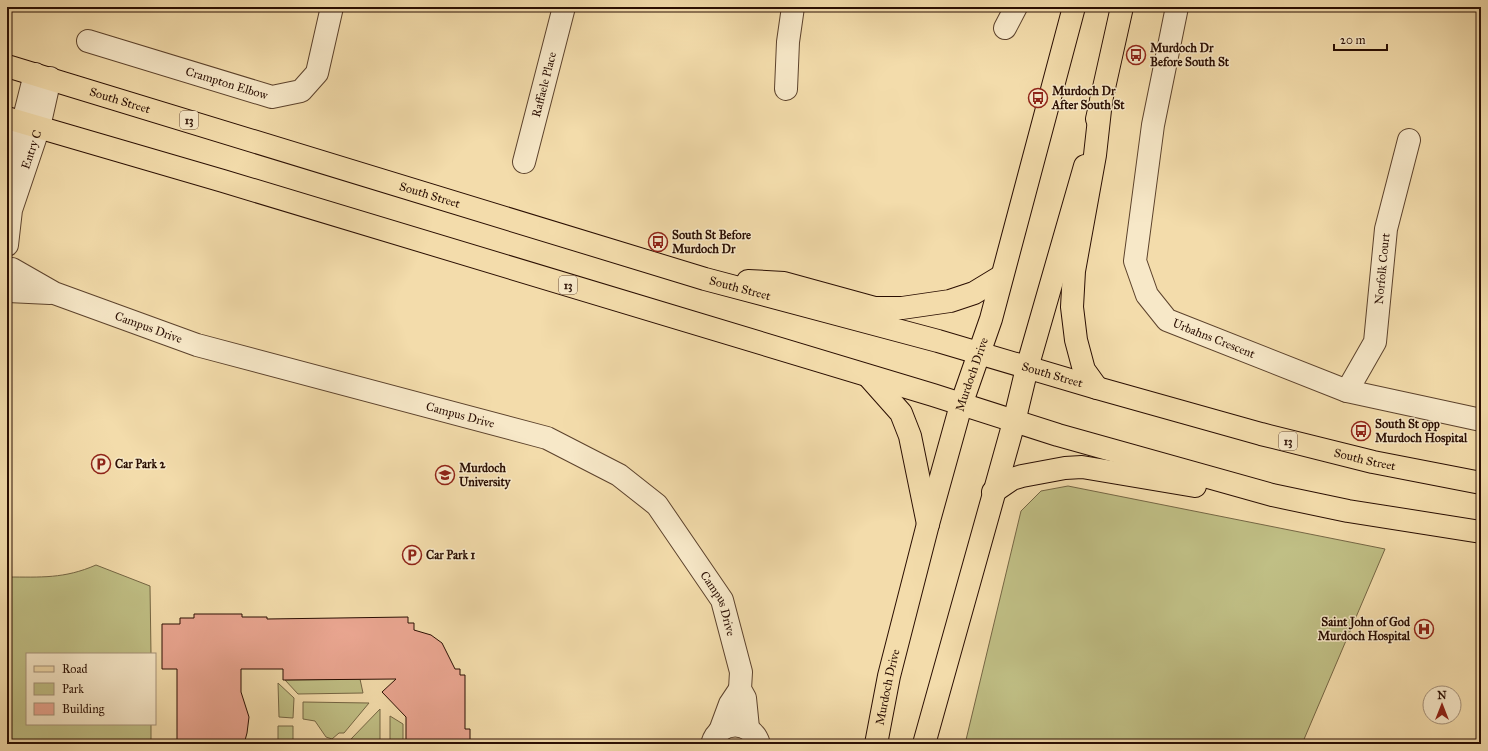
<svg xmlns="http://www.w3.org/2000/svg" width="1488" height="751" viewBox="0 0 1488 751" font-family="'IM FELL Great Primer',serif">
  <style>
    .green { fill: #c0bf85; stroke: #756644 }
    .building { fill: #eaa691; stroke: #2a0e02 }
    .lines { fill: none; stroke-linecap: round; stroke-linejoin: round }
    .minor-casing { stroke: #5c422c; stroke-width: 24 }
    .major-casing { stroke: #2a0e02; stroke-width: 24 }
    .highway-casing { stroke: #2a0e02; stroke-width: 24 }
    .minor { stroke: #f7e8c8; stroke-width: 22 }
    .major { stroke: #f3dcab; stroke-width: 22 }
    .highway { stroke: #f3dcab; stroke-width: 22 }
    .labels { text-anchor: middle; stroke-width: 3; stroke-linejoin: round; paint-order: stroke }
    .shield { fill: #f7e8c8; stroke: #684f3d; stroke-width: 1 }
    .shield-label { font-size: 11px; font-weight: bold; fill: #2a0e02 }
    .poi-label { font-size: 12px; font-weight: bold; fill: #2a0e02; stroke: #f7e8c8; text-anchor: start }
    .street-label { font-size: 12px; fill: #2a0e02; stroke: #f7e8c8 }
  </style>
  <rect width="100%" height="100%" fill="#f3dcab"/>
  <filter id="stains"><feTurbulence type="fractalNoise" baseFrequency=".005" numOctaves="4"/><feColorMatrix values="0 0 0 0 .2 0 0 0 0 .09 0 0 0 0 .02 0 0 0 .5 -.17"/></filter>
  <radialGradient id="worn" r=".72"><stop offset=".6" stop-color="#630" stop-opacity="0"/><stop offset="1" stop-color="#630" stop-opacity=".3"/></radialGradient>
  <path class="green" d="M 1068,486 L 1385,549 L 1302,744 L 965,744 L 1021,511 L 1041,491 Z
    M 96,565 L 150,586 L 151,654 L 27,654 L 27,724 L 151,724 L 151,744 L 7,744 L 7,577 C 41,577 64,579 96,565 Z
    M 360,679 L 363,693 L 298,694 L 285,680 Z
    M 278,683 L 294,698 L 293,718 L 279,717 Z
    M 303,702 L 369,703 L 344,733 L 339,733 L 332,739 L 326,737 L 315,721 L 303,719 Z
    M 380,709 L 380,744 L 363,744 L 360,741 L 351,739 Z
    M 390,716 L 403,724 L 403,744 L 390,744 Z
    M 278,726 L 293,726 L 293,744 L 278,744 Z"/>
  <path class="building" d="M 194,614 L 242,614 L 242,617 L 267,617 L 267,619 L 408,617 L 408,623 L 414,623 L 414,630 L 431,635 L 442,643 L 455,669 L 460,669 L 460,675 L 465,675 L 465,729 L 470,729 L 470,744 L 406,744 L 406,717 L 382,692 L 396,679 L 283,680 L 283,669 L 241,669 L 241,692 L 249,717 L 247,733 L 244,744 L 177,744 L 177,669 L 162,669 L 162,624 L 180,624 L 180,618 L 194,618 Z"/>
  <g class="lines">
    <defs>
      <g id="minor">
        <path id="s1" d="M 1177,7 L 1153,125 L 1135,261 L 1147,295 L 1167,320 L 1347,391 L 1481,420"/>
        <path d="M 1005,28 L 1016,7"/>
        <path id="s2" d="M 88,41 L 272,97 L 301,91 L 317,73 L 332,7"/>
        <path d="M 786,89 L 788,42 L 793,7"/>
        <path id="s3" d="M 524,162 L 564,7"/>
        <path d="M 12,166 L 35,74"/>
        <path id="s4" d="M 7,245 L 11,210 L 39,127 L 50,78"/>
        <path id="s5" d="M 12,269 L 54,293 L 197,345 L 547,438 L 619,475 L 657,505 L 722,600 L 741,672 L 740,689 L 745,698 L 748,728"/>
        <path d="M 8,291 L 50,293"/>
        <path id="s6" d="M 1347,391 L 1375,342 L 1386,229 L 1409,140"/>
        <path d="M 720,731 L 730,704 L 740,689"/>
        <path d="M 712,744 C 719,719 752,720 759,744"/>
      </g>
      <g id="major">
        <path d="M 1097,119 L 1122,7"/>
        <path id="s7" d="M 876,744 L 889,676 L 928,524 L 961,405 L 991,319 L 1074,7"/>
        <path d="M 924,744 L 1014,422 L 1027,368 L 1085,166"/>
      </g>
      <g id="highway">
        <path id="s8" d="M 7,66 L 705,279 L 938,341 L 1097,388 L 1261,434 L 1373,462 L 1481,483"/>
        <path d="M 7,118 L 223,181 L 933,395 L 1058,435 L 1272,495 L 1348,511 L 1481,532"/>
        <path d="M 748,281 L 784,283 L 875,308 L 902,308 L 950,301 L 974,293 L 1002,276"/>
        <path d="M 869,377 L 901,413 L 910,436 L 928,524"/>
        <path d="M 1097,388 L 1084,370 L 1076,340 L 1072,307 L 1074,271 L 1095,155 L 1101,101"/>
        <path d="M 993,492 L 1012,479 L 1022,476 L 1065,468 L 1082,467 L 1195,486"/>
      </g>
    </defs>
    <use href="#minor" class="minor-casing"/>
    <use href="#major" class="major-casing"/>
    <use href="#highway" class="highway-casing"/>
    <use href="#minor" class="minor"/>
    <use href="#major" class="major"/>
    <use href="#highway" class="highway"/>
  </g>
  <defs>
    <symbol id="bus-ring" viewBox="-11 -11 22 22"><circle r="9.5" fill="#f7e8c8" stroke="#8f2418" stroke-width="1.5"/><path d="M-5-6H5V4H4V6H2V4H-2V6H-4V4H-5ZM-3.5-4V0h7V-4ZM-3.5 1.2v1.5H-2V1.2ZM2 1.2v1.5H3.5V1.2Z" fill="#8f2418"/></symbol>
    <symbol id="parking-ring" viewBox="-11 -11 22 22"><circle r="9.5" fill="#f7e8c8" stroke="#8f2418" stroke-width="1.5"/><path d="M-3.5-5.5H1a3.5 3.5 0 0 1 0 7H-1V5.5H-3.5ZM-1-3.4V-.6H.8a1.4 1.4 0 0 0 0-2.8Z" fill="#8f2418"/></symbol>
    <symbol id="university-ring" viewBox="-11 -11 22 22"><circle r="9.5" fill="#f7e8c8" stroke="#8f2418" stroke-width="1.5"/><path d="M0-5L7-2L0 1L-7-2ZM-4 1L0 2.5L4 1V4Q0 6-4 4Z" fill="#8f2418"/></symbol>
    <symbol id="hospital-ring" viewBox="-11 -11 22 22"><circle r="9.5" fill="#f7e8c8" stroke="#8f2418" stroke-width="1.5"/><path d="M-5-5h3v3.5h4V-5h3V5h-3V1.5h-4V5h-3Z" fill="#8f2418"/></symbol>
  </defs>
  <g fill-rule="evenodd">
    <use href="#bus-ring" x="1125" y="44" width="22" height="22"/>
    <use href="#bus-ring" x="1027" y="87" width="22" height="22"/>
    <use href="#bus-ring" x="647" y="231" width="22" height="22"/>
    <use href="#bus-ring" x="1350" y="420" width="22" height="22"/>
    <use href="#parking-ring" x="90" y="453" width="22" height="22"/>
    <use href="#university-ring" x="434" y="464" width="22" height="22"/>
    <use href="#parking-ring" x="401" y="544" width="22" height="22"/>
    <use href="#hospital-ring" x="1413" y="618" width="22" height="22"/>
  </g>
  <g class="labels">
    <g class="shield">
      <rect x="180" y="111" width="18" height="18" rx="3"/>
      <rect x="559" y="276" width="18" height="18" rx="3"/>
      <rect x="1279" y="432" width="18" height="18" rx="3"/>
    </g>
    <g class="shield-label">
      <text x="189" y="124">13</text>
      <text x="568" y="289">13</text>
      <text x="1288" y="445">13</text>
    </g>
    <g class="poi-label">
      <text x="1150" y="52">Murdoch Dr<tspan x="1150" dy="14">Before South St</tspan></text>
      <text x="1052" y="95">Murdoch Dr<tspan x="1052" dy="14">After South St</tspan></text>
      <text x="672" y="239">South St Before<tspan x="672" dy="14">Murdoch Dr</tspan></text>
      <text x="1375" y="428">South St opp<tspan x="1375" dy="14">Murdoch Hospital</tspan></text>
      <text x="115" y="468">Car Park 2</text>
      <text x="459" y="472">Murdoch<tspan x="459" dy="14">University</tspan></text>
      <text x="426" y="559">Car Park 1</text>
      <text x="1410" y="626" text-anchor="end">Saint John of God<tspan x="1410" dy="14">Murdoch Hospital</tspan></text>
    </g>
    <g class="street-label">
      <text dy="4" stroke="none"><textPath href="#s2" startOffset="145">Crampton Elbow</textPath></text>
      <text dy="4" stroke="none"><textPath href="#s3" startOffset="80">Raffaele Place</textPath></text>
      <text dy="4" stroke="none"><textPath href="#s8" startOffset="118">South Street</textPath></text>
      <text dy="4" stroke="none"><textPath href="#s4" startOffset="99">Entry C</textPath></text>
      <text dy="4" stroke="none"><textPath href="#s8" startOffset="442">South Street</textPath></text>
      <text dy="4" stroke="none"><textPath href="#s6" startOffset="130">Norfolk Court</textPath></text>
      <text dy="4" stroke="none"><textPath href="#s8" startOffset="766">South Street</textPath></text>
      <text dy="4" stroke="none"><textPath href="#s5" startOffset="149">Campus Drive</textPath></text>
      <text dy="4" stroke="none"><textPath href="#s1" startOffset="376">Urbahns Crescent</textPath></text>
      <text dy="4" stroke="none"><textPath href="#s7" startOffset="382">Murdoch Drive</textPath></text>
      <text dy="4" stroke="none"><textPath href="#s8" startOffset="1090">South Street</textPath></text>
      <text dy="4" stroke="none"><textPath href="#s5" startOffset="473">Campus Drive</textPath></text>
      <text dy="4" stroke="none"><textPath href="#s8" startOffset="1414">South Street</textPath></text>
      <text dy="4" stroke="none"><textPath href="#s5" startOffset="809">Campus Drive</textPath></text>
      <text dy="4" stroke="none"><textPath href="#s7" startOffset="58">Murdoch Drive</textPath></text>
    </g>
  </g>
  <rect width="1488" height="751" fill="none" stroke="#f3dcab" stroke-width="24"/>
  <rect x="8" y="8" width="1472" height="735" fill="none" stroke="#2a0e02" stroke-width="2"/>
  <rect x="12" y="12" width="1464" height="727" fill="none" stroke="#2a0e02"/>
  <rect x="26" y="653" width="130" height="72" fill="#f7e8c8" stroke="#a59179"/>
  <rect x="34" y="666" width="20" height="6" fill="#f3dcab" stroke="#a59179"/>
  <text x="62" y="673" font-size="12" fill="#2a0e02">Road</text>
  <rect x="34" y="683" width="20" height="12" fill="#c0bf85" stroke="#a59179"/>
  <text x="62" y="693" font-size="12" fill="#2a0e02">Park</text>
  <rect x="34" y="703" width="20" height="12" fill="#eaa691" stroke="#a59179"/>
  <text x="62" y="713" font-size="12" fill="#2a0e02">Building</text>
  <g transform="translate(1442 705)"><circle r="19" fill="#f7e8c8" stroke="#a59179"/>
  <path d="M0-3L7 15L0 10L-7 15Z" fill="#8f2418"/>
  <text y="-6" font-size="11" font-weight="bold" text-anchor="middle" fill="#2a0e02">N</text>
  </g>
  <path d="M1334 44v6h53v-6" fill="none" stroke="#2a0e02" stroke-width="2"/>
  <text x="1340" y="44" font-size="12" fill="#2a0e02" stroke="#f7e8c8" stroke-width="3" paint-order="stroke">20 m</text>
  <rect width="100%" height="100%" filter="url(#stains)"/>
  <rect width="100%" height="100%" fill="url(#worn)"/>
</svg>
